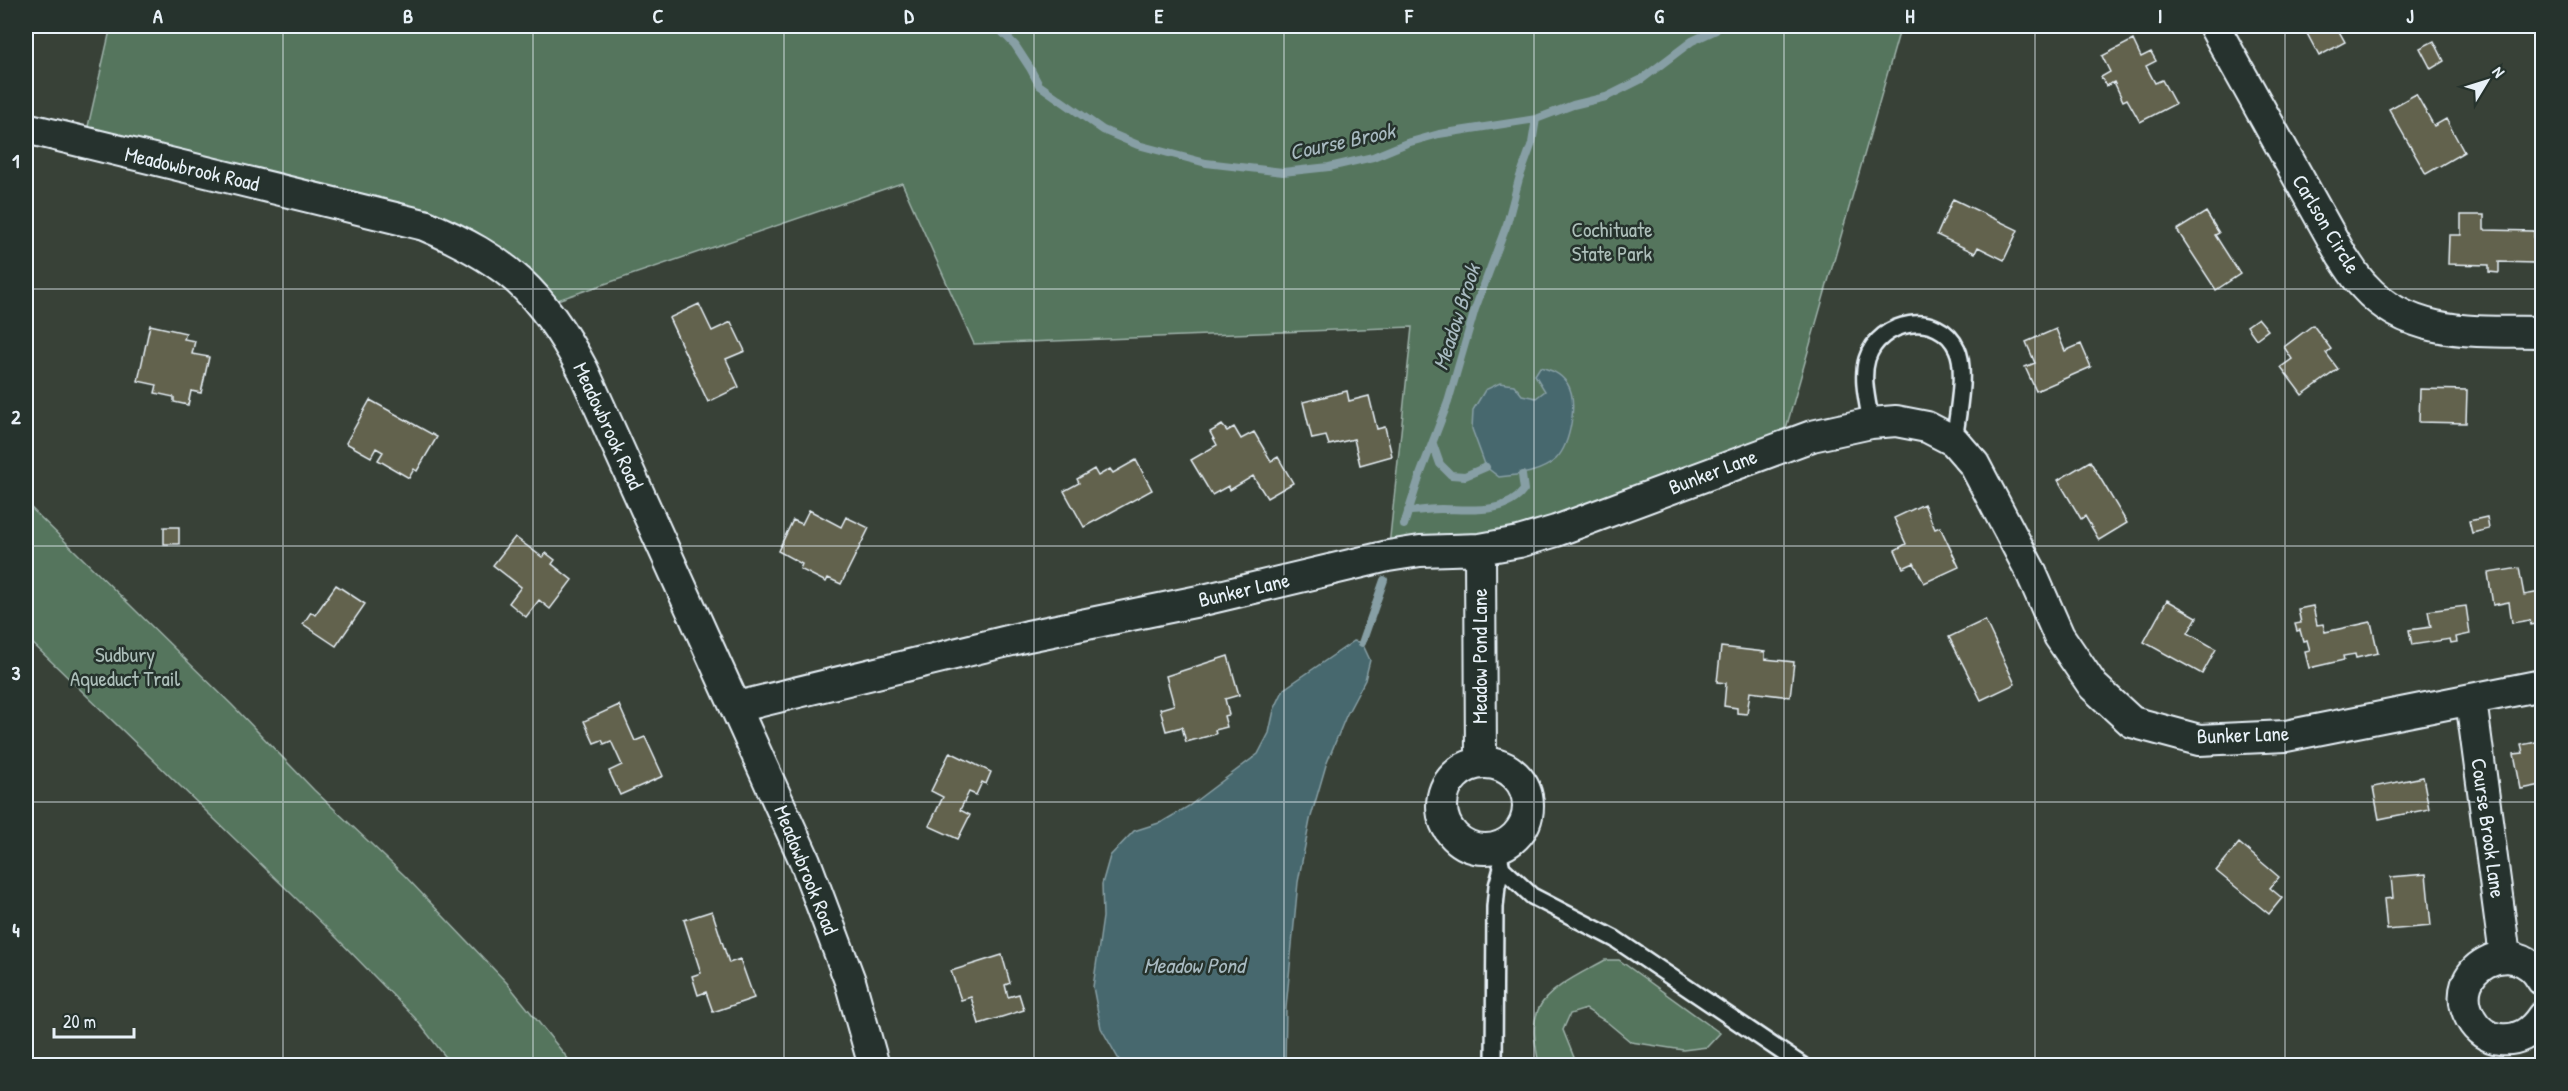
<svg xmlns="http://www.w3.org/2000/svg" width="2568" height="1091" viewBox="0 0 2568 1091" font-family="'Patrick Hand',sans-serif">
  <style>
    .green { fill: #55745d; stroke: #9eb2aa; stroke-width: 1.5 }
    .water { fill: #47686e; stroke: #879fa5; stroke-width: 1.5 }
    .lines { fill: none; stroke-linecap: round; stroke-linejoin: round }
    .stream { stroke: #879fa5; stroke-width: 8 }
    .building { fill: #62624d; stroke: #e8f1f8; stroke-width: 1.5 }
    .lane-casing { stroke: #e8f1f8; stroke-width: 20 }
    .street-casing { stroke: #e8f1f8; stroke-width: 34 }
    .lane { stroke: #26332d; stroke-width: 15 }
    .street { stroke: #26332d; stroke-width: 30 }
    .grid { fill: none; stroke: #e8f1f8; stroke-width: 1.5; stroke-opacity: 0.55 }
    .labels { text-anchor: middle; stroke-width: 5; stroke-linejoin: round; paint-order: stroke }
    .street-label { font-size: 21px; fill: #e8f1f8; stroke: #26332d }
    .park-label { font-size: 21px; fill: #adbfba; stroke: #26332d }
    .water-label { font-size: 22px; font-style: italic; fill: #a8bac1; stroke: #26332d }
    .neatline { fill: none; stroke: #e8f1f8; stroke-width: 2 }
    .grid-label { font-size: 20px; text-anchor: middle; font-weight: bold; fill: #e8f1f8 }
  </style>
  <rect width="100%" height="100%" fill="#384137"/>
  <filter id="ink" filterUnits="userSpaceOnUse"><feTurbulence type="fractalNoise" baseFrequency=".0167" numOctaves="2"/><feDisplacementMap in="SourceGraphic" scale="12" xChannelSelector="R" yChannelSelector="G"/><feConvolveMatrix kernelMatrix="1 2 1 2 8 2 1 2 1" color-interpolation-filters="sRGB"/></filter>
  <g filter="url(#ink)">
    <path class="green" d="M 111,26 L 1901,26 L 1781,446 L 1556,531 L 1388,556 L 1412,327 L 974,344 L 902,183 L 543,305 L 490,257 L 84,144 Z
      M 26,503 L 232,705 L 314,790 L 405,876 L 507,983 L 573,1065 L 452,1065 L 415,1018 L 330,931 L 26,637 Z
      M 1605,960 L 1619,960 L 1720,1033 L 1707,1047 L 1683,1050 L 1631,1042 L 1607,1022 L 1586,1009 L 1570,1014 L 1563,1030 L 1577,1065 L 1539,1065 C 1536,1048 1531,1027 1538,1010 C 1547,988 1586,971 1605,960 Z"/>
    <path class="water" d="M 1540,367 C 1551,370 1560,373 1567,383 C 1579,401 1570,445 1556,459 C 1541,473 1518,475 1499,477 L 1486,467 L 1472,429 L 1473,410 L 1485,390 L 1500,383 L 1514,385 L 1522,395 L 1536,398 L 1545,391 L 1535,375 Z
      M 1354,641 L 1362,643 L 1370,660 L 1365,680 L 1346,716 L 1326,765 L 1310,820 L 1298,882 L 1286,1008 L 1285,1065 L 1122,1065 L 1101,1028 L 1093,987 L 1103,917 L 1102,884 L 1110,856 L 1134,831 L 1162,822 L 1189,806 L 1258,754 L 1269,733 L 1274,710 L 1284,689 Z"/>
    <g class="lines">
      <path class="stream" d="M 996,26 L 1015,45 L 1030,68 L 1039,85 L 1103,130 L 1138,145 L 1206,163 L 1283,172 L 1329,167 L 1373,157 L 1407,143 L 1439,134 L 1536,119 L 1573,105 L 1606,97 L 1642,79 L 1692,41 L 1716,30 L 1720,26
        M 1433,444 L 1440,464 L 1451,475 L 1465,476 L 1486,467
        M 1408,511 C 1419,511 1430,509 1441,509 C 1468,509 1506,515 1524,490 L 1522,475
        M 1404,525 L 1420,475 L 1448,402 L 1475,309 L 1507,224 L 1519,179 L 1532,143 L 1536,119
        M 1362,643 L 1384,580"/>
    </g>
    <path class="building" d="M 2303,26 L 2336,26 L 2345,42 L 2319,56 Z
      M 2526,26 L 2542,26 L 2542,39 L 2538,42 Z
      M 2133,40 L 2141,57 L 2151,52 L 2156,61 L 2146,66 L 2155,83 L 2162,80 L 2175,104 L 2140,122 L 2127,99 L 2123,101 L 2114,82 L 2106,86 L 2101,77 L 2110,72 L 2102,56 Z
      M 2434,41 L 2444,61 L 2431,69 L 2420,48 Z
      M 2416,94 L 2434,126 L 2446,119 L 2464,152 L 2426,174 L 2389,109 Z
      M 1953,199 L 2018,230 L 2004,260 L 1978,247 L 1975,253 L 1937,235 Z
      M 2206,212 L 2219,233 L 2215,235 L 2240,274 L 2216,290 L 2177,230 Z
      M 2461,215 L 2484,215 L 2484,230 L 2534,231 L 2534,263 L 2499,262 L 2499,273 L 2489,272 L 2489,265 L 2448,264 L 2449,235 L 2461,235 Z
      M 699,304 L 712,331 L 731,322 L 745,351 L 726,359 L 739,387 L 708,402 L 669,318 Z
      M 2258,318 L 2268,330 L 2256,339 L 2247,326 Z
      M 150,325 L 186,333 L 184,339 L 195,341 L 192,354 L 209,357 L 201,393 L 191,391 L 188,405 L 174,402 L 174,397 L 155,393 L 157,385 L 138,381 Z
      M 2313,325 L 2331,349 L 2326,353 L 2338,369 L 2302,395 L 2281,367 L 2292,359 L 2284,347 Z
      M 2056,329 L 2065,351 L 2081,344 L 2091,367 L 2036,391 L 2025,367 L 2035,363 L 2026,342 Z
      M 2420,389 L 2467,390 L 2466,423 L 2419,422 Z
      M 1347,391 L 1349,401 L 1369,396 L 1377,429 L 1385,427 L 1392,456 L 1360,465 L 1354,439 L 1329,445 L 1326,436 L 1312,439 L 1303,402 Z
      M 370,400 L 437,437 L 417,471 L 414,469 L 409,478 L 378,460 L 383,452 L 376,448 L 371,457 L 346,443 Z
      M 1222,425 L 1227,431 L 1234,427 L 1241,439 L 1254,432 L 1271,461 L 1278,457 L 1293,483 L 1267,498 L 1253,476 L 1230,490 L 1228,486 L 1212,495 L 1191,460 L 1217,445 L 1210,432 Z
      M 1136,460 L 1152,490 L 1084,527 L 1064,491 L 1079,483 L 1077,479 L 1094,469 L 1098,476 L 1110,469 L 1113,473 Z
      M 2090,461 L 2127,523 L 2099,540 L 2085,516 L 2081,519 L 2058,480 Z
      M 1924,504 L 1935,529 L 1940,527 L 1959,567 L 1924,583 L 1914,563 L 1903,568 L 1895,550 L 1906,544 L 1894,518 Z
      M 809,510 L 841,527 L 846,517 L 869,528 L 841,584 L 828,578 L 826,582 L 800,569 L 802,564 L 778,551 L 793,520 L 802,524 Z
      M 2487,517 L 2489,529 L 2472,533 L 2469,521 Z
      M 164,527 L 179,527 L 179,544 L 164,544 Z
      M 515,537 L 542,557 L 546,553 L 555,560 L 552,564 L 572,580 L 550,609 L 539,600 L 526,617 L 509,603 L 521,587 L 493,565 Z
      M 2519,568 L 2524,595 L 2541,592 L 2539,578 L 2542,577 L 2542,623 L 2531,625 L 2530,620 L 2512,623 L 2509,602 L 2493,605 L 2488,573 Z
      M 336,585 L 365,604 L 336,646 L 303,624 L 311,612 L 315,615 Z
      M 2167,600 L 2197,617 L 2188,633 L 2216,649 L 2202,674 L 2144,642 Z
      M 2313,606 L 2317,625 L 2323,624 L 2325,632 L 2371,622 L 2378,653 L 2356,658 L 2355,654 L 2343,656 L 2344,660 L 2309,668 L 2305,652 L 2310,651 L 2307,640 L 2303,641 L 2300,630 L 2297,631 L 2295,624 L 2301,623 L 2298,609 Z
      M 2466,606 L 2470,634 L 2456,637 L 2457,642 L 2451,643 L 2450,639 L 2412,645 L 2409,630 L 2431,627 L 2428,611 Z
      M 1985,620 L 2015,684 L 1981,700 L 1949,637 Z
      M 1721,647 L 1765,652 L 1765,659 L 1794,662 L 1790,697 L 1750,692 L 1747,714 L 1737,713 L 1737,708 L 1724,706 L 1726,683 L 1717,682 Z
      M 1228,656 L 1239,695 L 1225,699 L 1229,715 L 1224,716 L 1227,727 L 1215,730 L 1216,734 L 1186,742 L 1182,727 L 1166,731 L 1160,709 L 1174,705 L 1166,676 Z
      M 619,705 L 635,741 L 645,737 L 663,776 L 620,795 L 609,771 L 622,765 L 611,741 L 604,744 L 602,740 L 594,743 L 584,721 Z
      M 2542,741 L 2542,785 L 2521,789 L 2514,754 L 2523,753 L 2521,745 Z
      M 950,752 L 991,772 L 986,784 L 982,782 L 976,795 L 969,792 L 960,810 L 970,815 L 958,839 L 929,826 L 943,797 L 931,791 Z
      M 2423,777 L 2429,809 L 2379,819 L 2373,787 Z
      M 2239,843 L 2279,877 L 2270,888 L 2282,898 L 2269,914 L 2216,871 Z
      M 2426,874 L 2431,926 L 2387,930 L 2384,899 L 2393,898 L 2391,877 Z
      M 712,911 L 729,963 L 740,959 L 754,998 L 713,1012 L 706,992 L 698,995 L 692,976 L 701,973 L 684,920 Z
      M 1002,955 L 1010,983 L 1005,985 L 1008,997 L 1019,994 L 1024,1010 L 979,1024 L 971,997 L 961,1000 L 951,971 Z"/>
    <g class="lines">
      <defs>
        <path id="lane" d="M 1871,423 C 1868,403 1861,379 1867,359 C 1879,320 1939,309 1957,349 C 1967,369 1957,418 1954,441
          M 1502,868 L 1532,896 L 1615,939 L 1803,1066
          M 1494,1066 L 1495,907 L 1497,886 L 1502,868 L 1497,848"/>
        <path id="street" d="M 2214,26 L 2342,256 C 2349,266 2355,277 2364,286 C 2410,338 2480,331 2542,332
          M 26,128 L 424,225 C 507,260 541,291 583,370 L 805,861 L 850,981 L 874,1066
          M 1480,549 L 1481,763
          M 2471,700 L 2505,956
          M 737,707 L 1028,636 L 1199,601 L 1388,556 L 1420,551 L 1480,549 L 1519,542 L 1556,531 L 1812,436 L 1871,423 L 1896,421 L 1927,427 L 1954,441 L 1974,464 L 2030,570 L 2059,636 L 2093,686 L 2132,722 L 2199,740 L 2286,736 L 2542,685
          M1442 806a43 43 0 1 1 86 0a43 43 0 1 1-86 0Z
          M 2542,980 C 2515,931 2443,969 2471,1019 C 2477,1030 2488,1038 2500,1039 C 2519,1041 2532,1032 2542,1017"/>
      </defs>
      <use href="#lane" class="lane-casing"/>
      <use href="#street" class="street-casing"/>
      <use href="#lane" class="lane"/>
      <use href="#street" class="street"/>
    </g>
  </g>
  <path class="grid" d="M 283,26 L 283,1066M 533,26 L 533,1066M 784,26 L 784,1066M 1034,26 L 1034,1066M 1284,26 L 1284,1066M 1534,26 L 1534,1066M 1784,26 L 1784,1066M 2035,26 L 2035,1066M 2285,26 L 2285,1066M 26,289 L 2542,289M 26,546 L 2542,546M 26,802 L 2542,802"/>
  <g class="labels">
    <g class="street-label">
      <text transform="translate(192 169) rotate(13)" y="7">Meadowbrook Road</text>
      <text transform="translate(2326 224) rotate(59)" y="7">Carlson Circle</text>
      <text transform="translate(608 426) rotate(65)" y="7">Meadowbrook Road</text>
      <text transform="translate(1713 472) rotate(-21)" y="7">Bunker Lane</text>
      <text transform="translate(1244 590) rotate(-13)" y="7">Bunker Lane</text>
      <text transform="translate(1480 656) rotate(-90)" y="7">Meadow Pond Lane</text>
      <text transform="translate(2243 735) rotate(-2)" y="7">Bunker Lane</text>
      <text transform="translate(2488 828) rotate(82)" y="7">Course Brook Lane</text>
      <text transform="translate(806 870) rotate(68)" y="7">Meadowbrook Road</text>
    </g>
    <g class="park-label">
      <text x="1612" y="237">Cochituate<tspan x="1612" dy="24">State Park</tspan></text>
      <text x="125" y="662">Sudbury<tspan x="125" dy="24">Aqueduct Trail</tspan></text>
    </g>
    <g class="water-label">
      <text transform="translate(1342 141) rotate(-12)" y="8">Course Brook</text>
      <text transform="translate(1456 317) rotate(-72)" y="8">Meadow Brook</text>
      <text x="1194" y="973">Meadow Pond</text>
    </g>
  </g>
  <rect width="2568" height="1091" fill="none" stroke="#26332d" stroke-width="66"/>
  <g transform="translate(2487 81) rotate(52)" stroke="#26332d" stroke-width="4.5" paint-order="stroke">
  <path d="M0-4.5L10 22L0 15L-10 22Z" fill="#e8f1f8"/>
  <text y="-9" font-size="16" font-weight="bold" text-anchor="middle" fill="#e8f1f8">N</text>
  </g>
  <path d="M54 1028v9h80v-9" fill="none" stroke="#e8f1f8" stroke-width="3"/>
  <text x="63" y="1028" font-size="18" fill="#e8f1f8" stroke="#26332d" stroke-width="4.5" paint-order="stroke">20 m</text>
  <rect x="33" y="33" width="2502" height="1025" class="neatline"/>
  <g class="grid-label">
    <text x="158" y="23">A</text>
    <text x="408" y="23">B</text>
    <text x="658" y="23">C</text>
    <text x="909" y="23">D</text>
    <text x="1159" y="23">E</text>
    <text x="1409" y="23">F</text>
    <text x="1659" y="23">G</text>
    <text x="1910" y="23">H</text>
    <text x="2160" y="23">I</text>
    <text x="2410" y="23">J</text>
    <text x="16" y="168">1</text>
    <text x="16" y="424">2</text>
    <text x="16" y="680">3</text>
    <text x="16" y="937">4</text>
  </g>
</svg>
